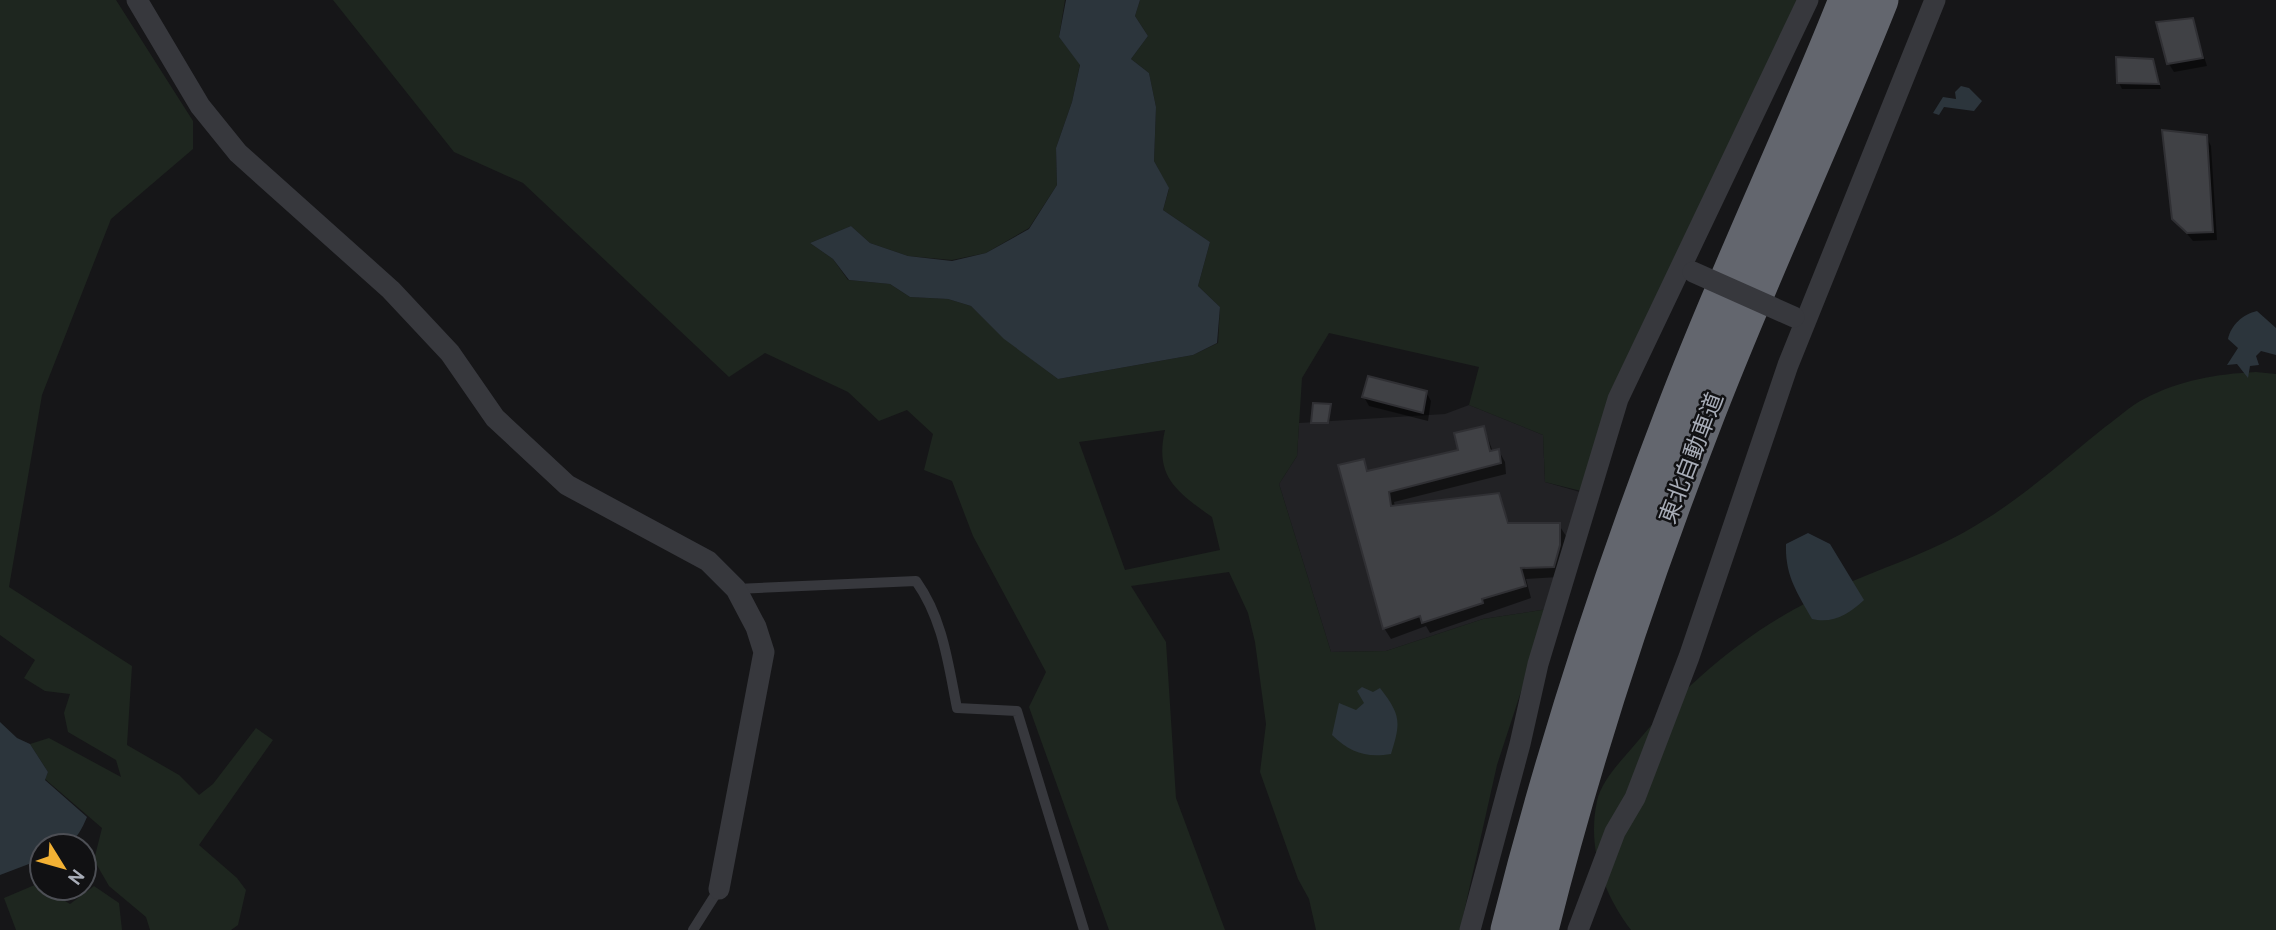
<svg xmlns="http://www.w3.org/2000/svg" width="2276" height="930" viewBox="0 0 2276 930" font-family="Cabin,'Noto Sans JP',sans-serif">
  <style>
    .built { fill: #222225 }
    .green { fill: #1e261f; fill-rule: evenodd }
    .water { fill: #2c353c }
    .shadow { fill: #0007 }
    .building { fill: #404145; stroke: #303034; stroke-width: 2 }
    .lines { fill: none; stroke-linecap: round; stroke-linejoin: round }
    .service { stroke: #37383d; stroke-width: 10 }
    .minor { stroke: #37383d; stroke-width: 21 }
    .motorway { stroke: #63666e; stroke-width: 37 }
    .minor-bridge { stroke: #37383d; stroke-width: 21 }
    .labels { text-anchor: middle; stroke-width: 5; stroke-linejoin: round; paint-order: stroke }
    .street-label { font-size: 23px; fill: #a8adb8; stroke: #111113 }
  </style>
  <rect width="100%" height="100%" fill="#161618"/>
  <path class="built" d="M 1469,405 L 1543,435 L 1545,482 L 1580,492 L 1548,609 L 1483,619 L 1386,651 L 1331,652 L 1279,484 L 1297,456 L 1299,423 L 1445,414 Z"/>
  <path class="green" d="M 0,0 L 116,0 L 193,121 L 193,149 L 111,219 L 42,395 L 9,587 L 132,666 L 127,745 L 179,775 L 199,795 L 213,784 L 256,728 L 273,740 L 199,845 L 237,878 L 246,890 L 238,925 L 231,930 L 150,930 L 146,917 L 109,886 L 94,860 L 102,828 L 45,779 L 48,772 L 30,744 L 49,738 L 121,777 L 116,760 L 68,732 L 64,713 L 70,694 L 45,691 L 24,678 L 35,660 L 0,635 Z
    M 333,0 L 1065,0 L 1059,37 L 1080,64 L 1072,102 L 1056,148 L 1057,185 L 1029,228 L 986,253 L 952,260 L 908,256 L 870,243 L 851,226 L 810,243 L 833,259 L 848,280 L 890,284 L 910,297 L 948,299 L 971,306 L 1005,339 L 1058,379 L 1193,355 L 1218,343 L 1220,307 L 1198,286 L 1210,242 L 1163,210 L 1169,189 L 1154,161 L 1156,107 L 1149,73 L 1131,59 L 1148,36 L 1135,16 L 1140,0 L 1802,0 L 1581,491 L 1545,482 L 1543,435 L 1469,405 L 1479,367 L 1329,333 L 1302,378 L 1297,456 L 1279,484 L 1331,652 L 1386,651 L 1483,619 L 1548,609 L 1497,765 L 1460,930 L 1316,930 L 1309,899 L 1298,879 L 1260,772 L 1266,724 L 1255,642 L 1248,613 L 1229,572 L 1131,586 L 1166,642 L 1176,798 L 1225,930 L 1109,930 L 1029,707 L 1046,672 L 973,536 L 952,481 L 924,470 L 933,434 L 907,410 L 879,421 L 848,392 L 765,353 L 729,377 L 523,183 L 454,152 ZM 1165,430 C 1154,477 1177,492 1212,517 L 1220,550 L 1125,570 L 1079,442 Z
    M 2256,372 L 2276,374 L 2276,930 L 1631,930 C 1603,893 1587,848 1597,801 C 1601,782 1619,763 1632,748 C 1681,689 1740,636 1810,601 C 1867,571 1929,556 1983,521 C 2027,494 2065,459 2105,427 C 2118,418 2130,406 2144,399 C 2180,380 2216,374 2256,372 Z
    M 37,884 L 70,904 L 94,886 L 119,903 L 122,930 L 16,930 L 4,898 Z"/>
  <path class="water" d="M 1066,0 L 1140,0 L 1135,16 L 1148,36 L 1131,59 L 1149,73 L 1156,107 L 1154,161 L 1169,188 L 1163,210 L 1210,242 L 1198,286 L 1220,307 L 1217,343 L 1193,355 L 1058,379 L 1004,339 L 971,306 L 948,299 L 910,297 L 890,284 L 849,280 L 833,259 L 810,243 L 851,226 L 870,243 L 908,256 L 952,261 L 986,253 L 1029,229 L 1057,185 L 1056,148 L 1072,102 L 1080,65 L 1059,37 Z
    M 1961,86 L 1969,88 L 1982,101 L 1974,111 L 1944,107 L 1939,115 L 1933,113 L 1943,97 L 1956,99 L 1955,92 Z
    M 2257,311 L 2276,328 L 2276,355 L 2261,351 L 2256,356 L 2259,365 L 2250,366 L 2248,378 L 2237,364 L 2227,365 L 2238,348 L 2228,339 C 2231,325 2243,314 2257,311 Z
    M 1808,533 L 1830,544 L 1864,600 C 1849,614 1833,624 1812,619 C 1797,592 1785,576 1786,544 Z
    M 1362,687 L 1373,692 L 1380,688 C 1401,715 1401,722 1391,754 C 1366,758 1351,753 1332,735 L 1339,703 L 1356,710 L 1364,703 L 1357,691 Z
    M 0,722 L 17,738 L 30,744 L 48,772 L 45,780 L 87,817 C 76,843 70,846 42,846 L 42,859 L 0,875 Z"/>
  <path class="shadow" d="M 2192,19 L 2207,66 L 2174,72 L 2169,64 Z
    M 2152,60 L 2161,89 L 2122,89 L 2119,83 Z
    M 2206,136 L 2211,146 L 2217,240 L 2193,241 L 2174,218 Z
    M 1426,392 L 1431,401 L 1428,421 L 1369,406 L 1364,397 Z
    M 1330,405 L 1329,424 L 1314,424 L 1313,422 Z
    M 1484,428 L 1493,452 L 1499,451 L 1505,462 L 1506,474 L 1394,502 L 1395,507 L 1498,494 L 1510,525 L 1559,525 L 1566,536 L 1566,557 L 1559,577 L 1526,579 L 1531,598 L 1430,633 L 1426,626 L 1391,639 L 1384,628 L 1363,461 L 1369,472 L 1460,452 Z"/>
  <path class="building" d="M 2193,18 L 2203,58 L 2167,64 L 2156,22 Z
    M 2116,57 L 2153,59 L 2159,84 L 2117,83 Z
    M 2162,130 L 2207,135 L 2213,232 L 2187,233 L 2172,219 Z
    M 1368,376 L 1427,391 L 1423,413 L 1362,397 Z
    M 1313,403 L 1331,404 L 1328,423 L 1311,423 Z
    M 1484,426 L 1490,451 L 1499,449 L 1501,463 L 1389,492 L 1391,506 L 1499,493 L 1508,523 L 1560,523 L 1560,545 L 1554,567 L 1521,568 L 1526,586 L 1482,599 L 1483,603 L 1422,623 L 1420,616 L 1383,629 L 1338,465 L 1364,459 L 1367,471 L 1458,450 L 1454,433 Z"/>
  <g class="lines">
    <path class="service" d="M 736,589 L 916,581 C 943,619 948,663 957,708 L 1017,711 L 1084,930
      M 693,930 L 719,889"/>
    <path class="minor" d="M 137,0 L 200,106 L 238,153 L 391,290 L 450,353 L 495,418 L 567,485 L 708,561 L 736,589 L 756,627 L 764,652 L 719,889
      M 1470,930 L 1520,744 L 1538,664 L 1618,399 L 1808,0
      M 1578,930 L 1615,832 L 1635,798 L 1689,657 L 1788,365 L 1935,0"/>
    <path class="motorway" d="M 1509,930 C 1553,755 1608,584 1673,415 C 1726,275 1792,139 1847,0
      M 1540,930 C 1583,758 1638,591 1702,426 C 1757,282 1823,143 1880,0"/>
    <path class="minor-bridge" d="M 1693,272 L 1794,317"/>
  </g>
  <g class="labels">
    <g class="street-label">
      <text transform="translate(1691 458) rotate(-69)" y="8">東北自動車道</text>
    </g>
  </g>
  <g transform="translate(63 867) rotate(127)"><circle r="33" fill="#111113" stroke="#4d4f55" stroke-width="2"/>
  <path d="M0-5L12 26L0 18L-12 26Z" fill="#f2b134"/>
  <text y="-10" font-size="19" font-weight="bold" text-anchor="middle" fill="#a8adb8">N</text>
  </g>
</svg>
